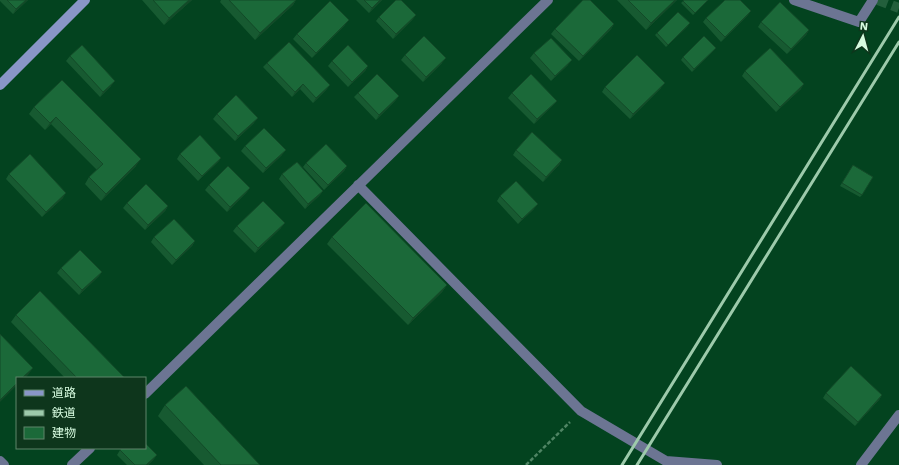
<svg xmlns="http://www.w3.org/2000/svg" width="899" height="465" viewBox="0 0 899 465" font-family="'Work Sans','Noto Sans JP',sans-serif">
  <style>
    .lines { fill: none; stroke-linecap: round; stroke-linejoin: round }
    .secondary-tunnel { stroke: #235f3c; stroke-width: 10; stroke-dasharray: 10 5; stroke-linecap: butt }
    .path { stroke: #4f8564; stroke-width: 2.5; stroke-dasharray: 4 2; stroke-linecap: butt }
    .street { stroke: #6c7593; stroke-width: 10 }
    .secondary { stroke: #8996c7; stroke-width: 10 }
    .rail { stroke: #9dcaab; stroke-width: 3 }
    .wall { fill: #175a31 }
    .shaded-wall { fill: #134a28 }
    .building { fill: #1b6939; stroke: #134a28 }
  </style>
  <rect width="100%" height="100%" fill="#03431f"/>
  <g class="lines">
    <path class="secondary-tunnel" d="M 878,0 L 899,8"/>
    <path class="path" d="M 526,465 L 570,422"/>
    <path class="street" d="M 794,0 L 859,22 L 873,0
      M 358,185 L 581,411 L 666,461 L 717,465
      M 145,394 L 548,0
      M 0,461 L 4,465
      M 72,465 L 90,448
      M 861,465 L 899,415"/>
    <path class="secondary" d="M 0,85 L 85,0"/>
    <path class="rail" d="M 622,465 L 899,17
      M 637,465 L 899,42"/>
  </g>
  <path class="wall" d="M 0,0 L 28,0 L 13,14 L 0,1 Z
    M 142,0 L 192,0 L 164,25 Z
    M 221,0 L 296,0 L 293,5 L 255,40 L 220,2 Z
    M 356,0 L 382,0 L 369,13 Z
    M 617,0 L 677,0 L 646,30 Z
    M 684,0 L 708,0 L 693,15 L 681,3 Z
    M 751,11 L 747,16 L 721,42 L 703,22 L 706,18 Z
    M 416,15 L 412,20 L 393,39 L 376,21 L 379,17 Z
    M 761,22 L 809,30 L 806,35 L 787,54 L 758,27 Z
    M 614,24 L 611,29 L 579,61 L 551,34 L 555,29 Z
    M 345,25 L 312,58 L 293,39 L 297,34 Z
    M 688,26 L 666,47 L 655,35 L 657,33 Z
    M 716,48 L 692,72 L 681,60 L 683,57 Z
    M 534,53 L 568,65 L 551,81 L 530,58 Z
    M 405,55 L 442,63 L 423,82 L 401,60 Z
    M 70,56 L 111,86 L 100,97 L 66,61 Z
    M 332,61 L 368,66 L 365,71 L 348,87 L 328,66 Z
    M 267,63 L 330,85 L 326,90 L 313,103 L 300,89 L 292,97 L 263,67 Z
    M 745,71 L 801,89 L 776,112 L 742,76 Z
    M 62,80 L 136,166 L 101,201 L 85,184 L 89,177 L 97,170 L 51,124 L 45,130 L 29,114 L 34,107 Z
    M 605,87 L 661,88 L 630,119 L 602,92 Z
    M 358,93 L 399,96 L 395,101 L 376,120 L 354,97 Z
    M 512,93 L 557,101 L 534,124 L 508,98 Z
    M 217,114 L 254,123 L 235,141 L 213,119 Z
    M 245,146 L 282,155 L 263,173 L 241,151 Z
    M 516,150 L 562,160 L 559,165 L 543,182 L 513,155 Z
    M 180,154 L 221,158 L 218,162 L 198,181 L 177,159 Z
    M 306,163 L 347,166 L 344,171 L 324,190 L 303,167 Z
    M 853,165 L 862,195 L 860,197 L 840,186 Z
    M 9,174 L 63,198 L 42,217 L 6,179 Z
    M 282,174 L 323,191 L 319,196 L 305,209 L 279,179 Z
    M 209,185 L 250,188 L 246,193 L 227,212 L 205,190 Z
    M 500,196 L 534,209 L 518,224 L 497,201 Z
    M 127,203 L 168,206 L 165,211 L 145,230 L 123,208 Z
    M 237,226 L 281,228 L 255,253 L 233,231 Z
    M 154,237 L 195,241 L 192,246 L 172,265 L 151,242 Z
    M 332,237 L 447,285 L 442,292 L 408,325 L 327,244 Z
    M 61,268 L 102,272 L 98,277 L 79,295 L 57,273 Z
    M 16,315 L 125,378 L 65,378 L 11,322 Z
    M 826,393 L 882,395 L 879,400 L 855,426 L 823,398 Z
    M 165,405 L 260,465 L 204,465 L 158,416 Z
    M 120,450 L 157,455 L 153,460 L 148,465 L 127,465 L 117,455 Z"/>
  <path class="shaded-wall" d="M 26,0 L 28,0 L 13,14 L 16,9 Z
    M 189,0 L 192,0 L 164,25 L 169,18 Z
    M 296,0 L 293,5 L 255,40 L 260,33 Z
    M 380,0 L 382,0 L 369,13 L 372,8 Z
    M 675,0 L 677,0 L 646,30 L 651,23 Z
    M 751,11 L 747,16 L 721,42 L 725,37 Z
    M 416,15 L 412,20 L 393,39 L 396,34 Z
    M 349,20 L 345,25 L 312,58 L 316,53 Z
    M 690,23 L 688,26 L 666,47 Z
    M 614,24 L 611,29 L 579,61 L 583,56 Z
    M 809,30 L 806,35 L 787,54 L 791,49 Z
    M 716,48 L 692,72 L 694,69 Z
    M 446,58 L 442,63 L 423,82 L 426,77 Z
    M 572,60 L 568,65 L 551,81 L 555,76 Z
    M 368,66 L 365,71 L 348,87 L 352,82 Z
    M 115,81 L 111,86 L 100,97 L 103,92 Z
    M 665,83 L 661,88 L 630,119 L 633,114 Z
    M 303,84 L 300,89 L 292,97 L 295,92 Z
    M 804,84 L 801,89 L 776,112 L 780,107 Z
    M 330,85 L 326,90 L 313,103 L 316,98 Z
    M 399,96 L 395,101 L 376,120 L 379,115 Z
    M 557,101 L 534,124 L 537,119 Z
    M 56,117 L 51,124 L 45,130 L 50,123 Z
    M 258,118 L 254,123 L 235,141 L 238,136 Z
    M 286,150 L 282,155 L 263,173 L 266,168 Z
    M 221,158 L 218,162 L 198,181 L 202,176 Z
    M 141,159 L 136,166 L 101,201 L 106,194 Z
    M 562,160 L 559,165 L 543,182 L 546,177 Z
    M 347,166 L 344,171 L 324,190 L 328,185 Z
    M 250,188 L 246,193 L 227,212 L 230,207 Z
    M 323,191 L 319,196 L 305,209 L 308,204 Z
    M 66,193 L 63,198 L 42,217 L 46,212 Z
    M 538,204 L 534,209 L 518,224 L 522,219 Z
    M 168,206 L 165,211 L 145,230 L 148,225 Z
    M 285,223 L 281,228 L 255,253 L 258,248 Z
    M 195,241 L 192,246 L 172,265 L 176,260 Z
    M 102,272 L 98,277 L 79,295 L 82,290 Z
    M 447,285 L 442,292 L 408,325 L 413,318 Z
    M 33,368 L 28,375 L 25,378 L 22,378 Z
    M 17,383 L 17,385 L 0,402 L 0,400 Z
    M 882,395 L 879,400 L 855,426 L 858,422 Z
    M 157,455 L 153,460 L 148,465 L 146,465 Z"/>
  <path class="building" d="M 7,0 L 26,0 L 16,9 Z
    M 153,0 L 189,0 L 169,18 Z
    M 229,0 L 296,0 L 260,33 Z
    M 364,0 L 380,0 L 372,8 Z
    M 396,0 L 401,0 L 416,15 L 396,34 L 379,17 Z
    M 583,0 L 590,0 L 614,24 L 583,56 L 555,29 Z
    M 628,0 L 675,0 L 651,23 Z
    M 684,0 L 708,0 L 695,13 L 683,1 Z
    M 725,0 L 740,0 L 751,11 L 725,37 L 706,18 Z
    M 330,1 L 349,20 L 316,53 L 297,34 Z
    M 780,2 L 809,30 L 791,49 L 761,22 Z
    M 678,12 L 690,23 L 668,45 L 657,33 Z
    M 424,36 L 446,58 L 426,77 L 405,55 Z
    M 704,36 L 716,48 L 694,69 L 683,57 Z
    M 551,38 L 572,60 L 555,76 L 534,53 Z
    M 289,42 L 330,85 L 316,98 L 303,84 L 295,92 L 267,63 Z
    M 82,45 L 115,81 L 103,92 L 70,56 Z
    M 348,45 L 368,66 L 352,82 L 332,61 Z
    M 770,48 L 804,84 L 780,107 L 745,71 Z
    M 637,55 L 665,83 L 633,114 L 605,87 Z
    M 377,74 L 399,96 L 379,115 L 358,93 Z
    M 531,74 L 557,101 L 537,119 L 512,93 Z
    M 62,80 L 141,159 L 106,194 L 89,177 L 103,164 L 56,117 L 50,123 L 34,107 Z
    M 236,95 L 258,118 L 238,136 L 217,114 Z
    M 264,128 L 286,150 L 266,168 L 245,146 Z
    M 532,132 L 562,160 L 546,177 L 516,150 Z
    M 200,135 L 221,158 L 202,176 L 180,154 Z
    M 326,144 L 347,166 L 328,185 L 306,163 Z
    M 30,154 L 66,193 L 46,212 L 9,174 Z
    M 297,162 L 323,191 L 308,204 L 282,174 Z
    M 853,165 L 873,177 L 862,195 L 842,183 Z
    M 228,166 L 250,188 L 230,207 L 209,185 Z
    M 516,181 L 538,204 L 522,219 L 500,196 Z
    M 146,184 L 168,206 L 148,225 L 127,203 Z
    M 263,201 L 285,223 L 258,248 L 237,226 Z
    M 366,203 L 447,285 L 413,318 L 332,237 Z
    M 174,219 L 195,241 L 176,260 L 154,237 Z
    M 80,250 L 102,272 L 82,290 L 61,268 Z
    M 40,291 L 125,378 L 77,378 L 16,315 Z
    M 0,334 L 33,368 L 22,378 L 17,378 L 17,383 L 0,400 Z
    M 851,366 L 882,395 L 858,422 L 826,393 Z
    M 186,386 L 260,465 L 221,465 L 165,405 Z
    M 145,443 L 157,455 L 146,465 L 135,465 L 120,450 L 122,448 L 145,448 Z"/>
  <rect x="16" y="377" width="130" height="72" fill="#0e361c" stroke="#5e856a"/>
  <rect x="24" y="390" width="20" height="6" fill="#8996c7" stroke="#5e856a"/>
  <text x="52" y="397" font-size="12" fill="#d6fbdf">道路</text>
  <rect x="24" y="410" width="20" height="6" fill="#9dcaab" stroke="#5e856a"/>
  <text x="52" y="417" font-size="12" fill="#d6fbdf">鉄道</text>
  <rect x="24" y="427" width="20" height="12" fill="#1b6939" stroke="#5e856a"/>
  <text x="52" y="437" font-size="12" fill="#d6fbdf">建物</text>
  <g transform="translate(863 36) rotate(6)" stroke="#0e361c" stroke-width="3" paint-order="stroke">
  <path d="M0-3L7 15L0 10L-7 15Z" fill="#d6fbdf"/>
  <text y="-6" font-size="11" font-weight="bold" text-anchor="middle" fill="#d6fbdf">N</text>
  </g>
</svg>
